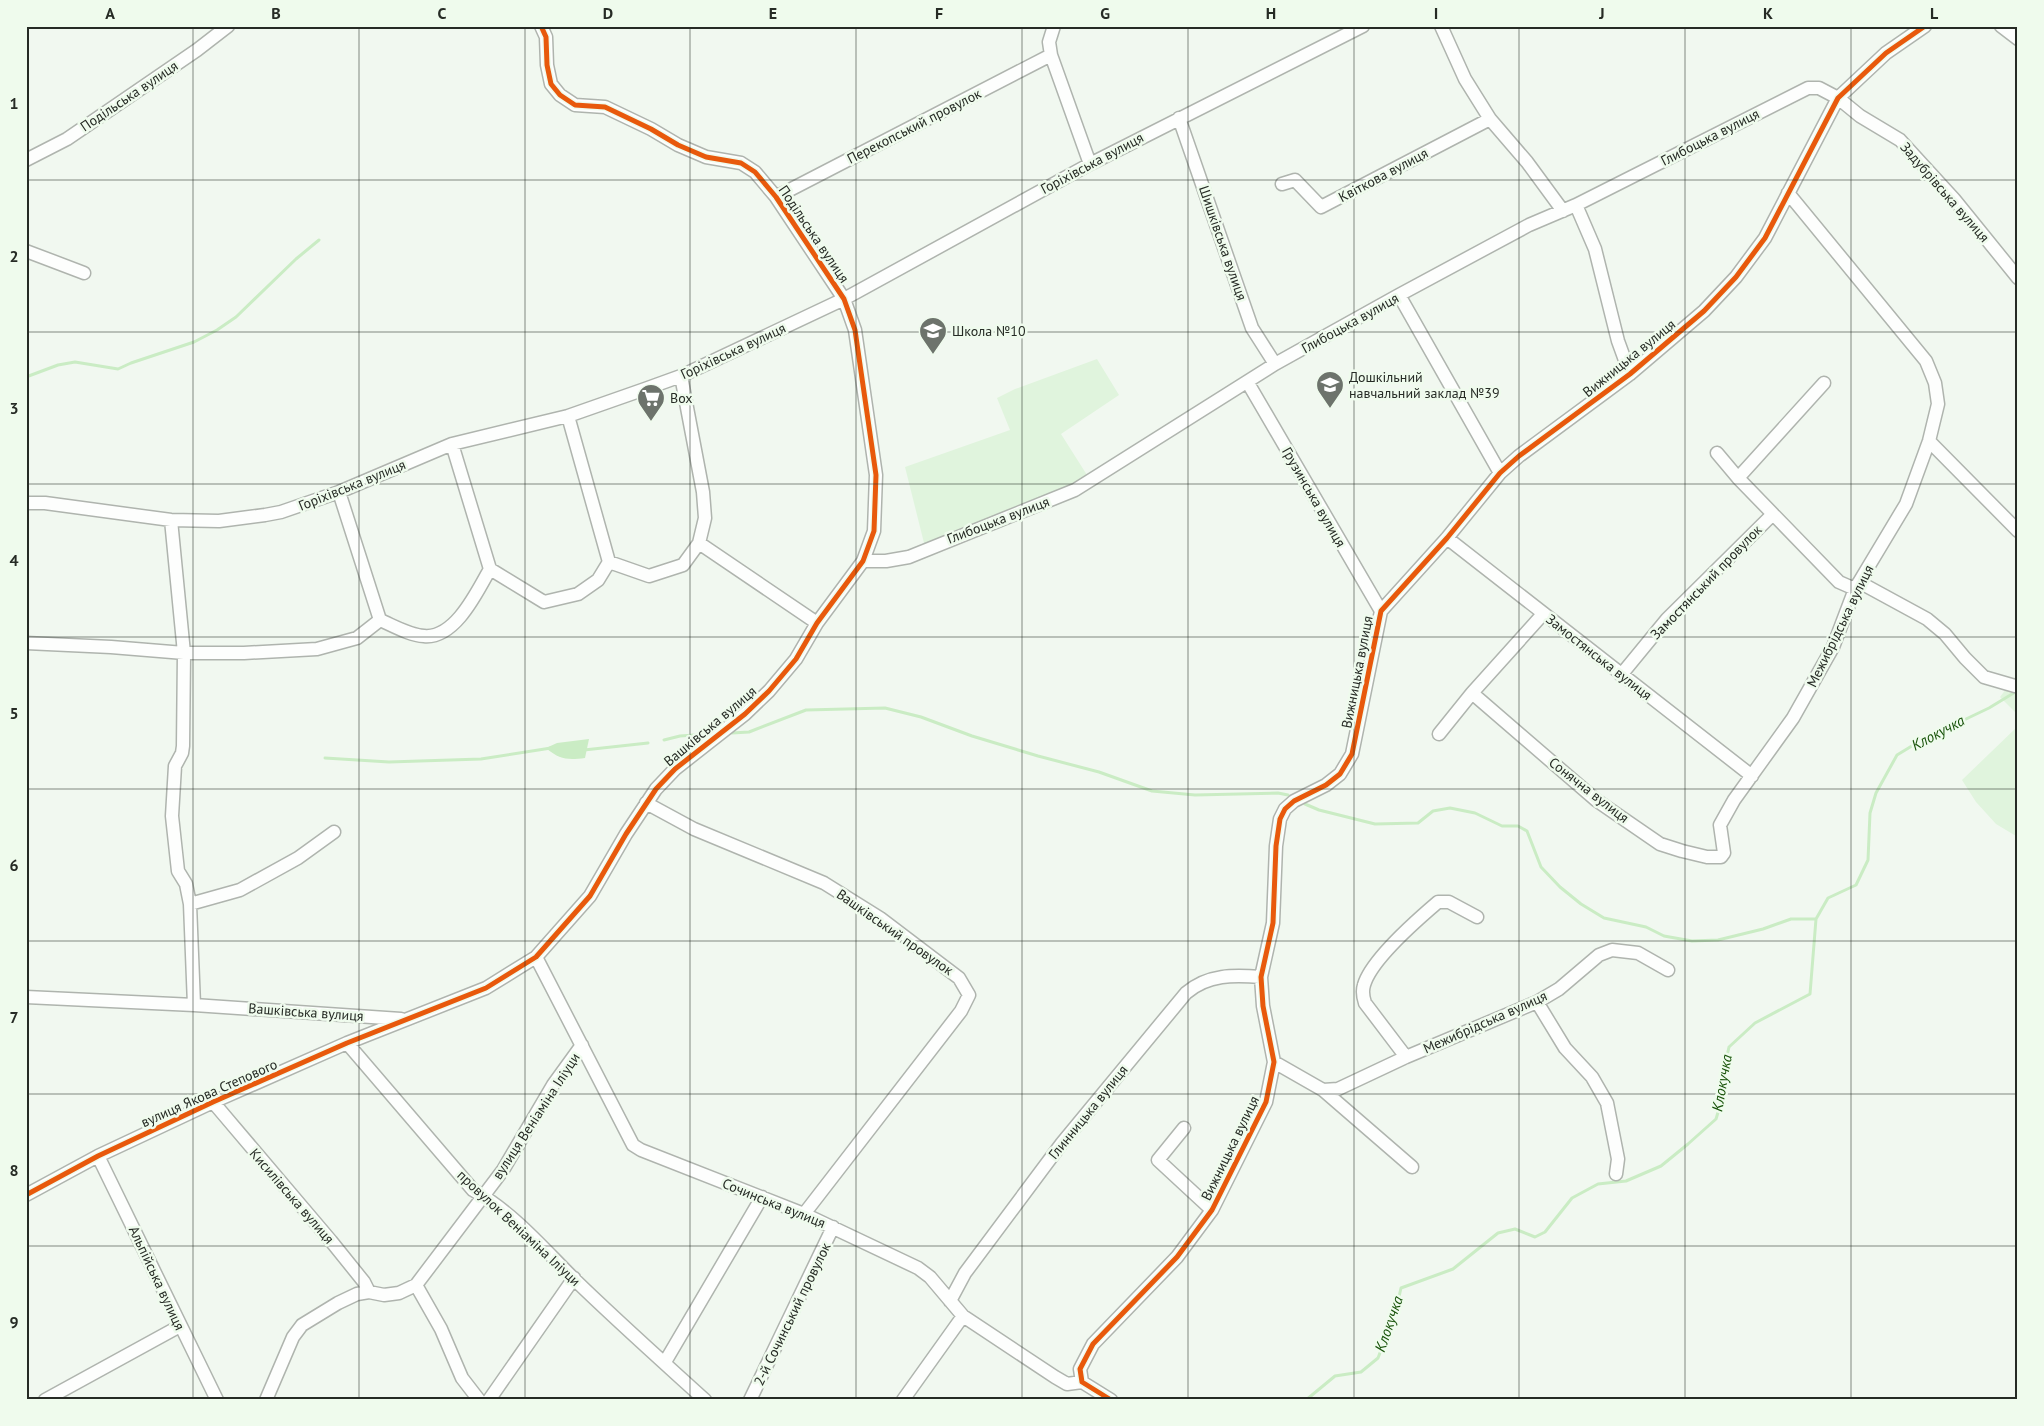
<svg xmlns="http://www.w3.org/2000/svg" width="2044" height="1426" viewBox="0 0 2044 1426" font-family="'PT Sans',sans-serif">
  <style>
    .green { fill: #e0f4dd }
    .water { fill: #caecc4 }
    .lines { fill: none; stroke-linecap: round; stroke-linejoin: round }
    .stream { stroke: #caecc4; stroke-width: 3 }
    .minor-casing { stroke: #afb4ae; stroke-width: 15 }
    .minor { stroke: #fdfefd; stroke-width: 12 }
    .cycleway-casing { stroke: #effbed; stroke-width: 8 }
    .cycleway { stroke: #e8590c; stroke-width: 5 }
    .grid { fill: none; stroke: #262b25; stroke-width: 1; stroke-opacity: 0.55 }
    .labels { text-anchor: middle; stroke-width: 5; stroke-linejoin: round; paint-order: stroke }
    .street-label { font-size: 14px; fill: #262b25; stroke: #effbed }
    .poi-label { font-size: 14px; fill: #262b25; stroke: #effbed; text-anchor: start }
    .water-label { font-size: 15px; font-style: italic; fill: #18530a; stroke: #effbed }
    .neatline { fill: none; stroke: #262b25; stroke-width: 2 }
    .grid-label { font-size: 16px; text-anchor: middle; font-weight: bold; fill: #262b25 }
  </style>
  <rect width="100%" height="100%" fill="#f1f8f0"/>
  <path class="green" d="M 1097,359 L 1119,395 L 1061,434 L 1087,475 L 1072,485 L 925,547 L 905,467 L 1010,430 L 997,398 L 1015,389 Z
    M 2018,673 L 2018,715 L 2000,697 Z
    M 2018,726 L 2018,834 L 2016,836 L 1996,824 L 1976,802 L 1962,780 Z"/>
  <path class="water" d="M 589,739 L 585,758 C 568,760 560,760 546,748 L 557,743 Z"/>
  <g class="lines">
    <path class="stream" d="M 26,377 L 58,365 L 75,362 L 118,369 L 131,363 L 194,342 L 217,330 L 236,317 L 296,259 L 319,240
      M 732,733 L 749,732 L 806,710 L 885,708 L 921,717 L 972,736 L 1038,756 L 1099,772 L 1152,791 L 1195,795 L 1278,793 L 1288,795
      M 664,740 L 680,736 L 709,734
      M 584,750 L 648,743
      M 325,758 L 389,762 L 481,759 L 551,748
      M 1305,804 L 1319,810 L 1375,824 L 1418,823 L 1433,811 L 1450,808 L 1475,813 L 1502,826 L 1518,826 L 1527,831 L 1541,867 L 1560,887 L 1581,904 L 1604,918 L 1646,927 L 1664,936 L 1692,941 L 1718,940 L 1763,929 L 1791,919 L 1816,919
      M 1306,1400 L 1335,1376 L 1361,1372 L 1378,1358 L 1395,1314 L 1401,1288 L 1453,1269 L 1498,1233 L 1515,1229 L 1535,1237 L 1545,1232 L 1572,1198 L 1598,1184 L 1626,1181 L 1661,1166 L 1688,1144 L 1716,1119 L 1723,1096 L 1724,1069 L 1729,1047 L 1755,1023 L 1810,994 L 1816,919 L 1828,898 L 1856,885 L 1868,860 L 1870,813 L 1876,793 L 1897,755 L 1920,741 L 1989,708 L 2017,691"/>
    <defs>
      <path id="minor" d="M 1054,26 L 1049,42 L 1051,55 L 1090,164
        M 1441,26 L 1465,79 L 1490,119 L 1527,162 L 1563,211
        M 2001,26 L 2018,39
        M 1179,118 L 1252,328 L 1275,364
        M 26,160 L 67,139 L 197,50 L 228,26
        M 1282,184 L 1295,180 L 1321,207 L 1490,119
        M 776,197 L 1051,55
        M 1576,205 L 1595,249 L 1618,341 L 1630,374
        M 26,251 L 84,273
        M 1399,295 L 1500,473
        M 1248,383 L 1381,611
        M 1929,441 L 2018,531
        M 1717,453 L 1738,478 L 1839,582 L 1855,589
        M 1738,478 L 1824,383
        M 26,503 L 45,503 L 171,520 L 219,521 L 265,515 L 281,512 L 339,492 L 452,444 L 568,416 L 645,389 L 681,376 L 844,299 L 1090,164 L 1363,26
        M 171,520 L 184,653 L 183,746 L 182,753 L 175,766 L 172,816 L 178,871 L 186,884 L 190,904 L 194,1005
        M 1447,538 L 1752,776
        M 699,543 L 817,623
        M 863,561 L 886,561 L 909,557 L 1075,490 L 1275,364 L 1399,295 L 1529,225 L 1576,205 L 1808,88 L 1819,88 L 1838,98 L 1860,116 L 1900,140 L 1954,199 L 2018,278
        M 609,562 L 649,576 L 683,565 L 699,543 L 705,518 L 703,492 L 681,376
        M 490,569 L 544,602 L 578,594 L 598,580 L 609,562 L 568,416
        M 1859,582 L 1927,619 L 1945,634 L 1965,658 L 1984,677 L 2015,686
        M 1543,614 L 1472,693 L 1596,800 L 1660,844 L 1682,851 L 1707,857 L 1721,857 L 1724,853 L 1720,825 L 1734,800 L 1793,718 L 1833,647 L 1855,589 L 1906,504 L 1929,441 L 1938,404 L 1935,383 L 1926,361 L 1788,193
        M 380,620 C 394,626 409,635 424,636 C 455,639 477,592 490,569 L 452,444
        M 26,643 L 111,647 L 184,653 L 244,653 L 317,649 L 357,638 L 380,620 L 339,492
        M 1621,675 L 1667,619 L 1773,514
        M 1439,734 L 1472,693
        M 646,803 L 694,829 L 824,883 L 880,918 L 959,978 L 969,995 L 961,1011 L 804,1214
        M 190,904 L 240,890 L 298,858 L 334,832
        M 536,957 L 633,1145 L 641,1150 L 804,1214 L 918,1268 L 930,1277 L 963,1316 L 1055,1377 L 1067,1384 L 1082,1382
        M 26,997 L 194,1005 L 401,1019
        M 1537,1002 L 1565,1048 L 1592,1077 L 1607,1103 L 1618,1159 L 1616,1174
        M 347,1043 L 473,1190 C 512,1212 542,1247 573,1278 C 616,1320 661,1360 705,1400
        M 1406,1057 L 1365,1003 C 1363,997 1362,991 1364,985 C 1371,960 1418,919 1438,902 L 1449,902 L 1477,917
        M 1274,1062 L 1323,1090 L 1412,1167
        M 1323,1090 L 1338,1089 L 1406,1057 L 1537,1002 L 1559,989 L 1599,955 L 1612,950 L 1638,953 L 1668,970
        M 213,1102 L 331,1241 L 364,1282 L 369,1292
        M 1184,1128 L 1158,1160 L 1212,1210
        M 98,1156 L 217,1400
        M 26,1195 L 98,1156 L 213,1102 L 347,1043 L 486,988 L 536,957 L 590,896 L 626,834 L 656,789 L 675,769 L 745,714 L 769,691 L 796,659 L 817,623 L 863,561 L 874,531 L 876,475 L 855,330 L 844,299 L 776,197 L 755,172 L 741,163 L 706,157 L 678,145 L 651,129 L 605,107 L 575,105 L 560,95 L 551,84 L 547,65 L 546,37 L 541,26
        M 416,1285 L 441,1329 L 462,1378 L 479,1400
        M 950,1301 L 965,1273 L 1062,1143 L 1186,993 C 1208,974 1234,975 1261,977
        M 665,1362 L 762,1197
        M 45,1400 L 180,1326
        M 266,1400 L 293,1337 L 302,1325 L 338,1303 L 357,1294 L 369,1292 L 384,1295 L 399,1293 L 416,1285 L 503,1170 L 553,1085 L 582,1045
        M 489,1400 L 574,1278
        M 750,1400 L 833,1227
        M 903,1400 L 963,1316
        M 1111,1400 L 1082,1382 L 1080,1369 L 1093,1344 L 1177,1257 L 1212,1210 L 1266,1102 L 1274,1062 L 1263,1006 L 1261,977 L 1273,923 L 1276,846 L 1280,819 L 1285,809 L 1294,801 L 1326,785 L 1340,774 L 1352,754 L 1381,611 L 1447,538 L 1500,473 L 1519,456 L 1630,374 L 1704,311 L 1736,277 L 1765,238 L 1838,98 L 1886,53 L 1925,26"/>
    </defs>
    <use href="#minor" class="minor-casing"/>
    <use href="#minor" class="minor"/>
    <defs>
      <path id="cycleway" d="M 26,1195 L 98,1156 L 213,1102 L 347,1043 L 486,988 L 536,957 L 590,896 L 626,834 L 656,789 L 675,769 L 745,714 L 769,691 L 796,659 L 817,623 L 863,561 L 874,531 L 876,475 L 855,330 L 844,299 L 776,197 L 755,172 L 741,163 L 706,157 L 678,145 L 651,129 L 605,107 L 575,105 L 560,95 L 551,84 L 547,65 L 546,37 L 541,26
        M 1111,1400 L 1082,1382 L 1080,1369 L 1093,1344 L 1177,1257 L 1212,1210 L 1266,1102 L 1274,1062 L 1263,1006 L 1261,977 L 1273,923 L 1276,846 L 1280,819 L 1285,809 L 1294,801 L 1326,785 L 1340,774 L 1352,754 L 1381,611 L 1447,538 L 1500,473 L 1519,456 L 1630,374 L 1704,311 L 1736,277 L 1765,238 L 1838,98 L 1886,53 L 1925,26"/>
    </defs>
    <use href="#cycleway" class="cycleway-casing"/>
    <use href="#cycleway" class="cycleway"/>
  </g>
  <path class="grid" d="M 193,26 L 193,1400M 359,26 L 359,1400M 525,26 L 525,1400M 690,26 L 690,1400M 856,26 L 856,1400M 1022,26 L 1022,1400M 1188,26 L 1188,1400M 1354,26 L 1354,1400M 1519,26 L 1519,1400M 1685,26 L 1685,1400M 1851,26 L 1851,1400M 26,180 L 2018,180M 26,332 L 2018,332M 26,484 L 2018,484M 26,637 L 2018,637M 26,789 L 2018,789M 26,941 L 2018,941M 26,1094 L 2018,1094M 26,1246 L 2018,1246"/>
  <defs>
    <symbol id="school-pin" viewBox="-11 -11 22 30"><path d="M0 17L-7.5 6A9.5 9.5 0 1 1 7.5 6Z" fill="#6d736c" stroke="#effbed"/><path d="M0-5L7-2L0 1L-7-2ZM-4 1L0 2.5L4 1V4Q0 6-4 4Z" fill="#fff"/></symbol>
    <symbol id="supermarket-pin" viewBox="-11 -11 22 30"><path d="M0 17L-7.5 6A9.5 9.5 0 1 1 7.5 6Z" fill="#6d736c" stroke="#effbed"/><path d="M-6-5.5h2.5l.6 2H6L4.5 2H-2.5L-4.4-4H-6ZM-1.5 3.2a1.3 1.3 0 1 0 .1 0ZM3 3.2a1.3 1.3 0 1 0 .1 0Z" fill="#fff"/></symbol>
  </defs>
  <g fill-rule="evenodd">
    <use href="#school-pin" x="917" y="315" width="32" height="43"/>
    <use href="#school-pin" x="1314" y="369" width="32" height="43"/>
    <use href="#supermarket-pin" x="635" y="382" width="32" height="43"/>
  </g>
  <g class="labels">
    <g class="street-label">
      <text transform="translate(129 96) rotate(-34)" y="5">Подільська вулиця</text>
      <text transform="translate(914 126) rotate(-27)" y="5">Перекопський провулок</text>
      <text transform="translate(1710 137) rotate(-27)" y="5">Глибоцька вулиця</text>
      <text transform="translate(1092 163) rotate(-28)" y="5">Горіхівська вулиця</text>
      <text transform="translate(1383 175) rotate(-28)" y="5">Квіткова вулиця</text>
      <text transform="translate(1945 192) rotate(49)" y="5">Задубрівська вулиця</text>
      <text transform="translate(814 234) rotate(56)" y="5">Подільська вулиця</text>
      <text transform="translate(1223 243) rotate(71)" y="5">Шишківська вулиця</text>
      <text transform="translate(1350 323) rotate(-29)" y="5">Глибоцька вулиця</text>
      <text transform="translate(733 351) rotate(-25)" y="5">Горіхівська вулиця</text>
      <text transform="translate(1629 358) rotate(-39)" y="5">Вижницька вулиця</text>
      <text transform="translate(352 485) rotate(-22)" y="5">Горіхівська вулиця</text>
      <text transform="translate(1314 497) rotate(60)" y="5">Грузинська вулиця</text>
      <text transform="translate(998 520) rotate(-21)" y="5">Глибоцька вулиця</text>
      <text transform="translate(1706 582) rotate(-46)" y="5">Замостянський провулок</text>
      <text transform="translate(1840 626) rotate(-64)" y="5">Межибрідська вулиця</text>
      <text transform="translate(1599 657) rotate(38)" y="5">Замостянська вулиця</text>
      <text transform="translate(1357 672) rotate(-79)" y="5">Вижницька вулиця</text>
      <text transform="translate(710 726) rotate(-40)" y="5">Вашківська вулиця</text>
      <text transform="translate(1589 790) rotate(38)" y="5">Сонячна вулиця</text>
      <text transform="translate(895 932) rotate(35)" y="5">Вашківський провулок</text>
      <text transform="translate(306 1012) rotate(4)" y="5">Вашківська вулиця</text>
      <text transform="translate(1485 1022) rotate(-24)" y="5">Межибрідська вулиця</text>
      <text transform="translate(209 1093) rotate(-24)" y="5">вулиця Якова Степового</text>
      <text transform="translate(1088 1112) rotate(-51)" y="5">Глинницька вулиця</text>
      <text transform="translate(536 1116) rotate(-57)" y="5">вулиця Веніаміна Іліуци</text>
      <text transform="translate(1230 1148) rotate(-64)" y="5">Вижницька вулиця</text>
      <text transform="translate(292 1196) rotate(49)" y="5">Кисилівська вулиця</text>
      <text transform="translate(774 1203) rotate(22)" y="5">Сочинська вулиця</text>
      <text transform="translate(519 1228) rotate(43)" y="5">провулок Веніаміна Іліуци</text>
      <text transform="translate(157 1278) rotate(65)" y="5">Альпійська вулиця</text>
      <text transform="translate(792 1314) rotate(-64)" y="5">2-й Сочинський провулок</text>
    </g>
    <g class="poi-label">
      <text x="952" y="336">Школа №10</text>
      <text x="1349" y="382">Дошкільний<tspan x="1349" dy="16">навчальний заклад №39</tspan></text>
      <text x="670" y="403">Box</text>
    </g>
    <g class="water-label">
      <text transform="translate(1938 733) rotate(-28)" y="5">Клокучка</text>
      <text transform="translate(1722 1083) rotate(-80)" y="5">Клокучка</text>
      <text transform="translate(1389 1324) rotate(-71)" y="5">Клокучка</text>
    </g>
  </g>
  <rect width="2044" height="1426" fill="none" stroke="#effbed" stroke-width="55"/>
  <rect x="28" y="28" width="1988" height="1370" class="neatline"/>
  <g class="grid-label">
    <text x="110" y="19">A</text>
    <text x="276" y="19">B</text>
    <text x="442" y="19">C</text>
    <text x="608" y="19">D</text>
    <text x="773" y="19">E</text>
    <text x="939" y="19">F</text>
    <text x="1105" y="19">G</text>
    <text x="1271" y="19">H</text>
    <text x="1436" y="19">I</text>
    <text x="1602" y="19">J</text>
    <text x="1768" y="19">K</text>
    <text x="1934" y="19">L</text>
    <text x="14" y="109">1</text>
    <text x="14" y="262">2</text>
    <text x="14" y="414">3</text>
    <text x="14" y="566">4</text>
    <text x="14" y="719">5</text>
    <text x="14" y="871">6</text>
    <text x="14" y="1023">7</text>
    <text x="14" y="1176">8</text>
    <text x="14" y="1328">9</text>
  </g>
</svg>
